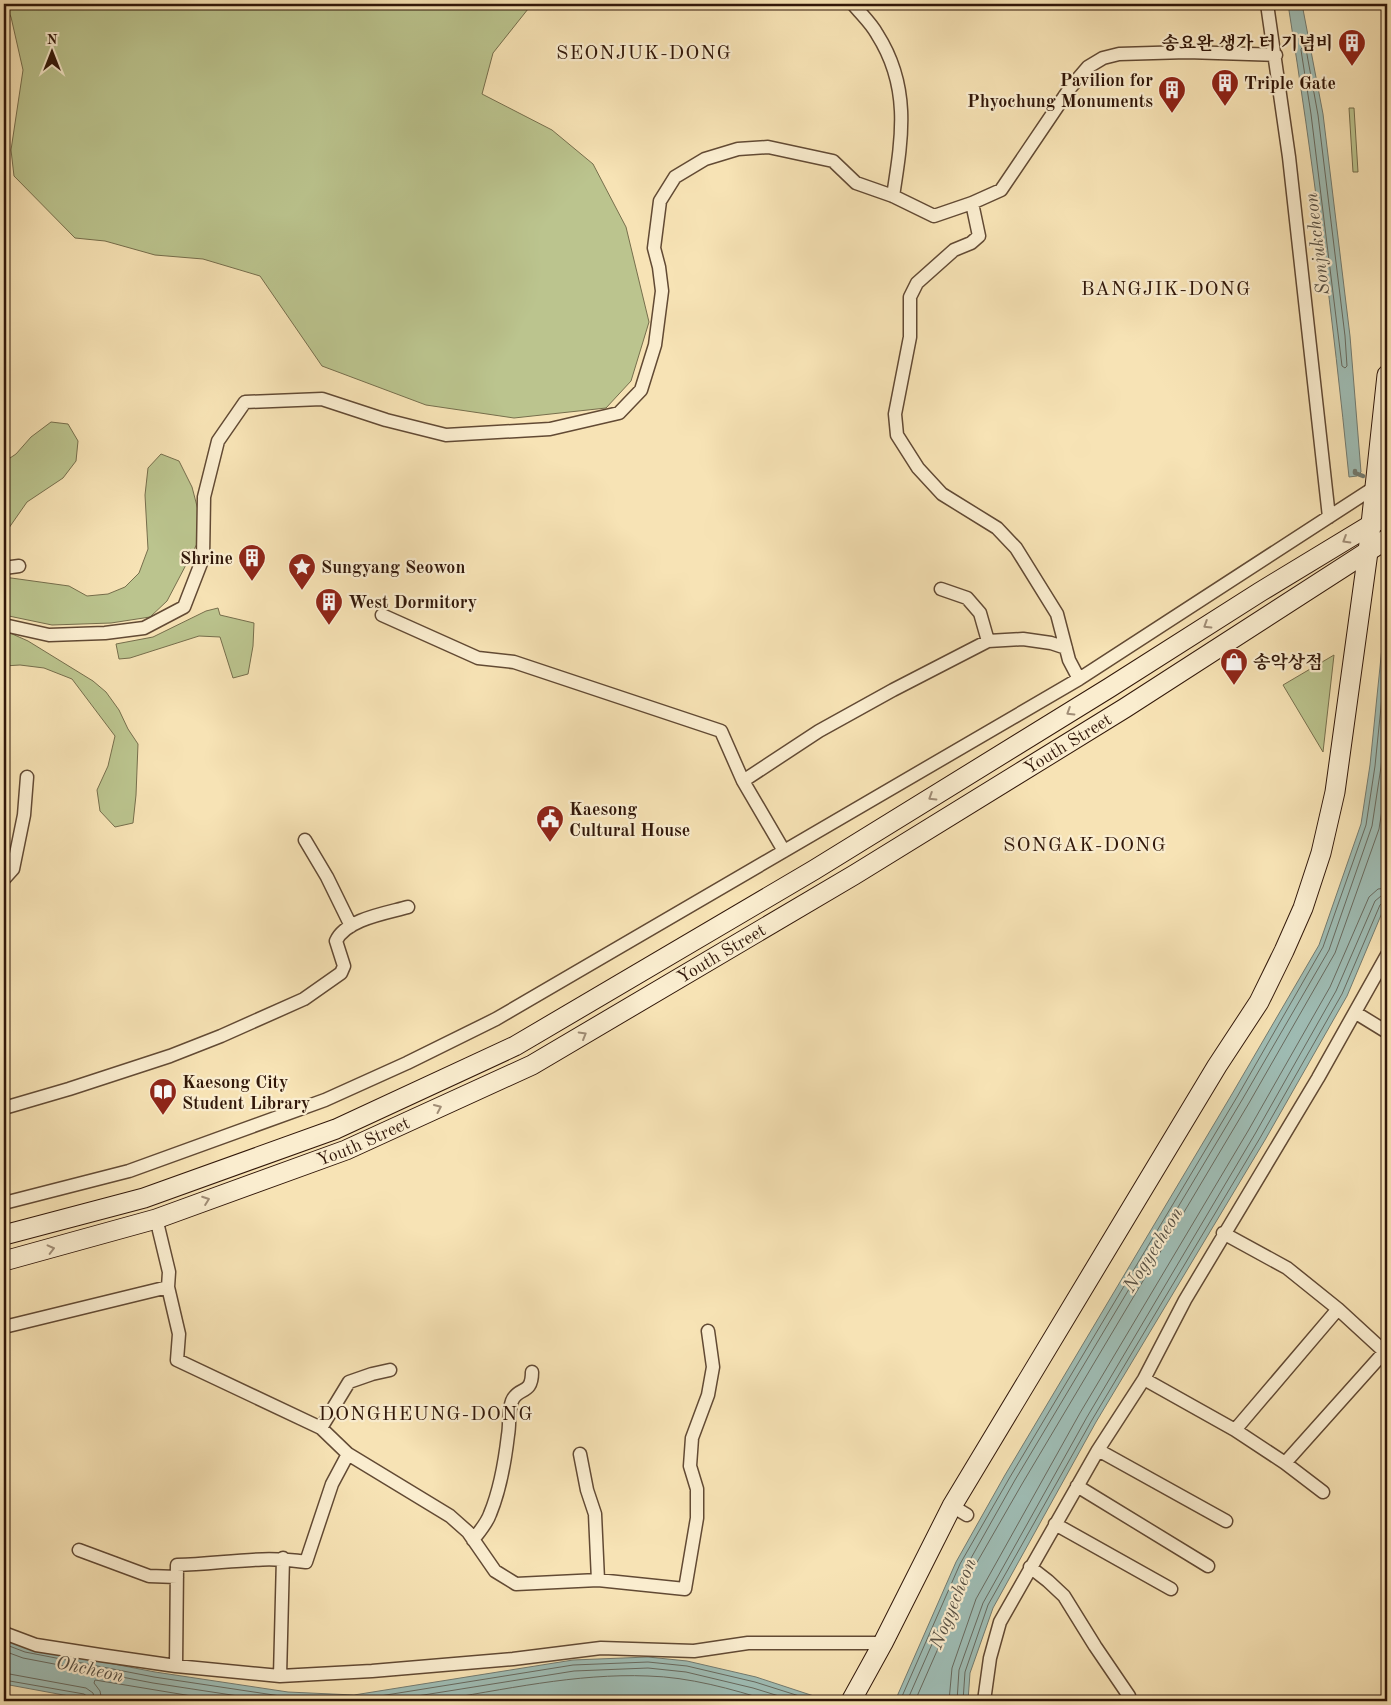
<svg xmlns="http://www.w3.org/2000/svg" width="1391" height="1705" viewBox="0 0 1391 1705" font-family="'Old Standard TT','Noto Serif KR',serif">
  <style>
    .green { fill: #bbc48e; stroke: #766e4c }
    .water { fill: #9fbdb5; stroke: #737b70 }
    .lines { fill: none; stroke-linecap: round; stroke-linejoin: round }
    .shore { stroke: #686a5f; stroke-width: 1 }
    .stream { stroke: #737b70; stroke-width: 4.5 }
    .street-casing { stroke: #624a34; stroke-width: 15 }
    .secondary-casing { stroke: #311709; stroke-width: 21 }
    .street { stroke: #faedcf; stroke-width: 12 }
    .secondary { stroke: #faedcf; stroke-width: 19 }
    .oneway { stroke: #a08d76 }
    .labels { text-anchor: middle; stroke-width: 4.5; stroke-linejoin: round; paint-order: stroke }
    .poi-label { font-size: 18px; font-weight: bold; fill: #311709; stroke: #faedcf; text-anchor: start }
    .street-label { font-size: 18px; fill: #311709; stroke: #faedcf }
    .water-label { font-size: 19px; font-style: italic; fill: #585145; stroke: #faedcf }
    .quarter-label { font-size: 20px; letter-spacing: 1px; fill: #311709; stroke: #faedcf }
  </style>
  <rect width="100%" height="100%" fill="#f7e3b5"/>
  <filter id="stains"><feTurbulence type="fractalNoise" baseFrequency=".004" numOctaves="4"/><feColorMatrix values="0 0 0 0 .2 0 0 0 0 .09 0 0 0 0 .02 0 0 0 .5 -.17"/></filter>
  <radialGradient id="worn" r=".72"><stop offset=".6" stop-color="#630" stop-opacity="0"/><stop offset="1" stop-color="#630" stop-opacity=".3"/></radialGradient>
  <path class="green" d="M 4,4 L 532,4 L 493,53 L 482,94 L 552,130 L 593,164 L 626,227 L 649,322 L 631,381 L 606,408 L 514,418 L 426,405 L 322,366 L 260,276 L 203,259 L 155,255 L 105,241 L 75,238 L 14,176 L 11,150 L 23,70 L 11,17 Z
    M 1349,108 L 1354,108 L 1358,172 L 1353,172 Z
    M 51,422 L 68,424 L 78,441 L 76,461 L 63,478 L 27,502 L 4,535 L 4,462 L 16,454 L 31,437 Z
    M 161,454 L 179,461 L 192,487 L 198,510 L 198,542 L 167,601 L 150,617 L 111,623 L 52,625 L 4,615 L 4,577 L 69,586 L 87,596 L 108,594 L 125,587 L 139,573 L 148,549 L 145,495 L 148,468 Z
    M 218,608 L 220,615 L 254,623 L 253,646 L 248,674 L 233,678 L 220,637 L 199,636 L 130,658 L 119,659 L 116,644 L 153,637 L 206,611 Z
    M 10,633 L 28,641 L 93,681 L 106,692 L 119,710 L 128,729 L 138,744 L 136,795 L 133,823 L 115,827 L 100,811 L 97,790 L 108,766 L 115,736 L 72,679 L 44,668 L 20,665 L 4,666 L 4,634 Z
    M 1334,655 L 1323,752 L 1283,685 Z"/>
  <path class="water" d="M 1288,4 L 1302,4 L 1323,114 L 1350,336 L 1361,472 L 1357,476 L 1349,477 C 1333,319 1313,161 1288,4 Z
    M 1387,598 L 1387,901 L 1347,996 L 1265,1140 L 1096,1422 L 993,1608 L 970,1673 L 968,1701 L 895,1701 L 956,1562 L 1005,1475 L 1232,1094 L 1319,945 L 1361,824 L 1370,765 Z
    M 4,1639 L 26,1647 L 155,1672 L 288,1692 L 354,1695 L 573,1660 L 648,1657 L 687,1661 L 756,1677 L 829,1701 L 96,1701 L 4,1684 Z"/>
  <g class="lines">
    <path class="shore" d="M 1303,47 L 1306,49 L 1318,115 L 1345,336 L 1347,366 L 1345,368 L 1342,366 L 1311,114 L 1301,50 Z
      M 4,1644 L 25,1652 L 154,1677 L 287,1697 L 355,1700 L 573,1665 L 648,1662 L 687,1666 L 755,1682 L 815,1701
      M 4,1651 L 23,1658 L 153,1683 L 271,1701
      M 4,1673 L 86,1688 L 93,1693 L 95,1701
      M 4,1680 L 84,1694 L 88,1697 L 89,1701
      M 102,1701 L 100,1691 L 94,1683 L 95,1680 L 222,1701
      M 386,1701 L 574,1671 L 648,1668 L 686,1672 L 753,1688 L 795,1701
      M 433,1701 C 503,1690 576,1673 648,1676 C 689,1677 732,1689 770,1701
      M 900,1701 L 960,1564 L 1010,1477 L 1237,1097 L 1323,947 L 1366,825 L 1375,766 L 1387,648
      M 907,1701 L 966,1567 L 1015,1480 L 1242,1100 L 1329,950 L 1372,826 L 1381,767 L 1387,710
      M 915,1701 L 972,1571 L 1022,1484 L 1249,1103 L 1335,953 L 1379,829 L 1387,778
      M 949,1701 L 952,1668 L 976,1599 L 1080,1413 L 1248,1131 L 1330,987 L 1369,897 L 1378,889 L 1387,888
      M 957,1701 L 959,1670 L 983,1603 L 1087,1417 L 1255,1134 L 1336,991 L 1375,901 L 1381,896 L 1387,895
      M 963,1701 L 965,1672 L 988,1605 L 1092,1420 L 1260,1138 L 1342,994 L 1380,905 L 1383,902 L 1387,901"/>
    <path class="stream" d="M 1355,471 L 1355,473 L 1363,476"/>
    <defs>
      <path id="street" d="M 853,4 C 861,14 871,23 877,34 C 911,87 902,138 893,196
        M 1267,4 L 1289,157 L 1329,517
        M 4,568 L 19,566
        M 941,589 L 967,598 L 980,613 L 988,641
        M 382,615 L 478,658 L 514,662 L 721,731 L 743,781 L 784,851
        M 4,625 L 49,635 L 105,633 L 144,628 L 184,607 L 203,558 L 204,497 L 218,441 L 245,402 L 322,399 L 386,420 L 446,435 L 550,429 L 619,413 L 641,390 L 655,345 L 662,291 L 659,267 L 654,248 L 660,201 L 675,177 L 705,159 L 738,149 L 768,147 L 833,161 L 856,183 L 893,196 L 934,216 L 972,203 L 1001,190 L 1070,88 L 1088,67 L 1103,58 L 1119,54 L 1187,52 L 1276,55
        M 1079,679 L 1375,487
        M 743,781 L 819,731 L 893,690 L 988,641 L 1023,639 L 1051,643 L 1066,648
        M 305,840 L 327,877 L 351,926
        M 4,879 L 13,869 L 24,815 L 27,777
        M 1356,1013 L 1387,1032
        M 4,1108 L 69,1089 L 170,1056 L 221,1036 L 304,999 L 341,973 L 344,966 L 336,941 C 346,919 387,913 408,907
        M 4,1203 L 129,1171 L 325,1100 L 407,1063 L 496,1019 L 1079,679 L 1069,660 L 1057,614 L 1016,548 L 997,528 L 942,494 L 918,468 L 897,435 L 895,414 L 910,337 L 910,297 L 917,283 L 954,250 L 971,243 L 979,236 L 972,203
        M 1223,1233 L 1287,1268 L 1338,1309 L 1387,1354
        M 168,1287 L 179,1334 L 177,1360 L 321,1428 L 348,1454 L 450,1516 L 468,1532 L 495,1571 L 516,1584 L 598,1580 L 685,1589 L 697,1518 L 697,1489 L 690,1466 L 692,1438 L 708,1395 L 713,1367 L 708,1331
        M 4,1327 L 168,1287 L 169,1272 L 156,1218
        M 1144,1379 L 1235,1430 L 1285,1463 L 1323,1492
        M 321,1428 L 349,1382 L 372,1374 L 390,1370
        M 1235,1430 L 1338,1309
        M 1098,1450 L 1226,1521
        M 580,1454 L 587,1490 L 595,1514 L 598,1580
        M 1285,1463 L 1387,1349
        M 1077,1486 L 1208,1566
        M 952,1506 L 967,1515
        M 1055,1524 L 1171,1589
        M 473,1540 C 479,1532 487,1523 490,1514 C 500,1490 505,1461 508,1435 C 510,1424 508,1412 512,1401 C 518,1386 532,1396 532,1372
        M 79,1550 L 149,1576 L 177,1577
        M 1030,1567 L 1048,1581 L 1064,1596 L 1095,1646 L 1129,1696
        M 4,1633 L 36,1645 L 100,1655 L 176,1666 L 280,1676 L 372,1671 L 513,1659 L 601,1648 L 694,1651 L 748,1643 L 883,1643
        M 176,1666 L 177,1565 C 222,1564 260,1555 306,1562 L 332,1484 L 348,1454
        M 280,1676 L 283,1558
        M 984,1701 L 990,1658 L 1000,1622 L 1098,1450 L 1144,1379 L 1185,1300 L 1318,1078 L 1387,955"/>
      <g id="secondary">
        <path d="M 4,1235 L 144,1198 L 336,1129 L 515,1046 L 814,870 L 1109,688 L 1260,592 L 1387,515"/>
        <path id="s1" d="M 4,1261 L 156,1219 L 346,1150 L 532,1065 L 854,875 L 1125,708 L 1387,539"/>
        <path d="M 851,1701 L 883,1643 L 952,1506 L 1217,1066 L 1259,1002 L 1284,951 L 1303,908 L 1321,853 L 1335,792 L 1368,552 L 1387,375"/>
      </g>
    </defs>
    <use href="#street" class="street-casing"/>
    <use href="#secondary" class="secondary-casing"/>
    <use href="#street" class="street"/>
    <use href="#secondary" class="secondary"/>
  </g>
  <defs><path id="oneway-chevron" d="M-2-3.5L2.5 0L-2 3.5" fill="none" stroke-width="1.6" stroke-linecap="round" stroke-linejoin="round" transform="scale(1.25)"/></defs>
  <g class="oneway">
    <use href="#oneway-chevron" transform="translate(1346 540) rotate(149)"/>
    <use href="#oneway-chevron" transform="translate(1207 625) rotate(148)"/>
    <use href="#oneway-chevron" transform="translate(1070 712) rotate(148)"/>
    <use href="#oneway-chevron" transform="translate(932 797) rotate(148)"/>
    <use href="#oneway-chevron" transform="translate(583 1035) rotate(-30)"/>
    <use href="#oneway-chevron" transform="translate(438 1108) rotate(-24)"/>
    <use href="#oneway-chevron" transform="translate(206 1200) rotate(-20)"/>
    <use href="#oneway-chevron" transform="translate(51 1249) rotate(-14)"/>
  </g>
  <defs>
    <symbol id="building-pin" viewBox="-11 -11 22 30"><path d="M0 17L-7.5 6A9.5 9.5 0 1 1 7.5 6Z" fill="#8f2418" stroke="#faedcf"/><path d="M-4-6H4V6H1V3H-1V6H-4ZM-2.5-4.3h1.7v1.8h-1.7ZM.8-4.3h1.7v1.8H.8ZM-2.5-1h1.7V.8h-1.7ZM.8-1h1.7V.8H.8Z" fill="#fff"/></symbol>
    <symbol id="sight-pin" viewBox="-11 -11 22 30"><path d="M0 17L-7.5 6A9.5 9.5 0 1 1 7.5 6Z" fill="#8f2418" stroke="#faedcf"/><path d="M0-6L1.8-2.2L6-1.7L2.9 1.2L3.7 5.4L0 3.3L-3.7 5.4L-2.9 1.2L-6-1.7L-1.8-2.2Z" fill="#fff"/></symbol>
    <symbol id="shop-pin" viewBox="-11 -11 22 30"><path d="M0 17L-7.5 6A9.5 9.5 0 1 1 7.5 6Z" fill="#8f2418" stroke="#faedcf"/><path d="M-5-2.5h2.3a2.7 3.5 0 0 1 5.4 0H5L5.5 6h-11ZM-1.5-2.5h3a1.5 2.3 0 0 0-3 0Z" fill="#fff"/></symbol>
    <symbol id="civic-pin" viewBox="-11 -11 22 30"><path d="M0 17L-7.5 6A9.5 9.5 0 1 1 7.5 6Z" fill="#8f2418" stroke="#faedcf"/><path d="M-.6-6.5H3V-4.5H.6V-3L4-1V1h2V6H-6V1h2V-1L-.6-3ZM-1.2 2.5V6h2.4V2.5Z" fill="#fff"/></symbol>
    <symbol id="library-pin" viewBox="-11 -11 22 30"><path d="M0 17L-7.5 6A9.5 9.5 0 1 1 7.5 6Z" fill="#8f2418" stroke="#faedcf"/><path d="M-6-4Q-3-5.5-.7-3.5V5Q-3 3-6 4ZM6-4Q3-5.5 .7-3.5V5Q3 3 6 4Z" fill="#fff"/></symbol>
  </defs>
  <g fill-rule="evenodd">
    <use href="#building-pin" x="1336" y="27" width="32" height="43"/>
    <use href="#building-pin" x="1209" y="67" width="32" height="43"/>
    <use href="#building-pin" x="1156" y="74" width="32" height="43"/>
    <use href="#building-pin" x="236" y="542" width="32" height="43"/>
    <use href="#sight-pin" x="286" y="551" width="32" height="43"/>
    <use href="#building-pin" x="313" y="586" width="32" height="43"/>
    <use href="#shop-pin" x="1218" y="646" width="32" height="43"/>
    <use href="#civic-pin" x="534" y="803" width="32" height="43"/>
    <use href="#library-pin" x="147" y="1076" width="32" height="43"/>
  </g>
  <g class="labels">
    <g class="poi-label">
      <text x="1333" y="49" text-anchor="end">송요완 생가 터 기념비</text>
      <text x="1153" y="86" text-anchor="end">Pavilion for<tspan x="1153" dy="21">Phyochung Monuments</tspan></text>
      <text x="1244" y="89">Triple Gate</text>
      <text x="233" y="564" text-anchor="end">Shrine</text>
      <text x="321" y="573">Sungyang Seowon</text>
      <text x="348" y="608">West Dormitory</text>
      <text x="1253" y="668">송악상점</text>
      <text x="569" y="815">Kaesong<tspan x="569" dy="21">Cultural House</tspan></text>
      <text x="182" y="1088">Kaesong City<tspan x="182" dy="21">Student Library</tspan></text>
    </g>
    <g class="street-label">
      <text dy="6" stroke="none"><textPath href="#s1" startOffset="1189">Youth Street</textPath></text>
      <text dy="6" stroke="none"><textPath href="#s1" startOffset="784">Youth Street</textPath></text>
      <text dy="6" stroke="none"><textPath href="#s1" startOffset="379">Youth Street</textPath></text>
    </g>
    <g class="water-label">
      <text transform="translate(1316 244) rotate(-97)" y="7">Sonjukcheon</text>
      <text transform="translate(1152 1249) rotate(-58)" y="7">Nogyecheon</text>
      <text transform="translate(952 1603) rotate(-68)" y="7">Nogyecheon</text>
      <text transform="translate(90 1668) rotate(12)" y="7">Ohcheon</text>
    </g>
    <g class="quarter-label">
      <text x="644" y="59">SEONJUK-DONG</text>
      <text x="1166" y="295">BANGJIK-DONG</text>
      <text x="1085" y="851">SONGAK-DONG</text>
      <text x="426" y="1420">DONGHEUNG-DONG</text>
    </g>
  </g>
  <rect width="1391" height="1705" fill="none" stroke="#f7e3b5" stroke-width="20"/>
  <rect x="5" y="5" width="1381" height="1695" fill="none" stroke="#311709" stroke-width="2.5"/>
  <rect x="10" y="10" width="1371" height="1685" fill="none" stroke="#311709"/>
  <g transform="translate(52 52)" stroke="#faedcf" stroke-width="4" paint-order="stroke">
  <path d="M0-4L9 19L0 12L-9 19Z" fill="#311709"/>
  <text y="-8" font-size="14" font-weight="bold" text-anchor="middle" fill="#311709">N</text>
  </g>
  <rect width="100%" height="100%" filter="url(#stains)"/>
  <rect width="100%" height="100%" fill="url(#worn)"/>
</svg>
